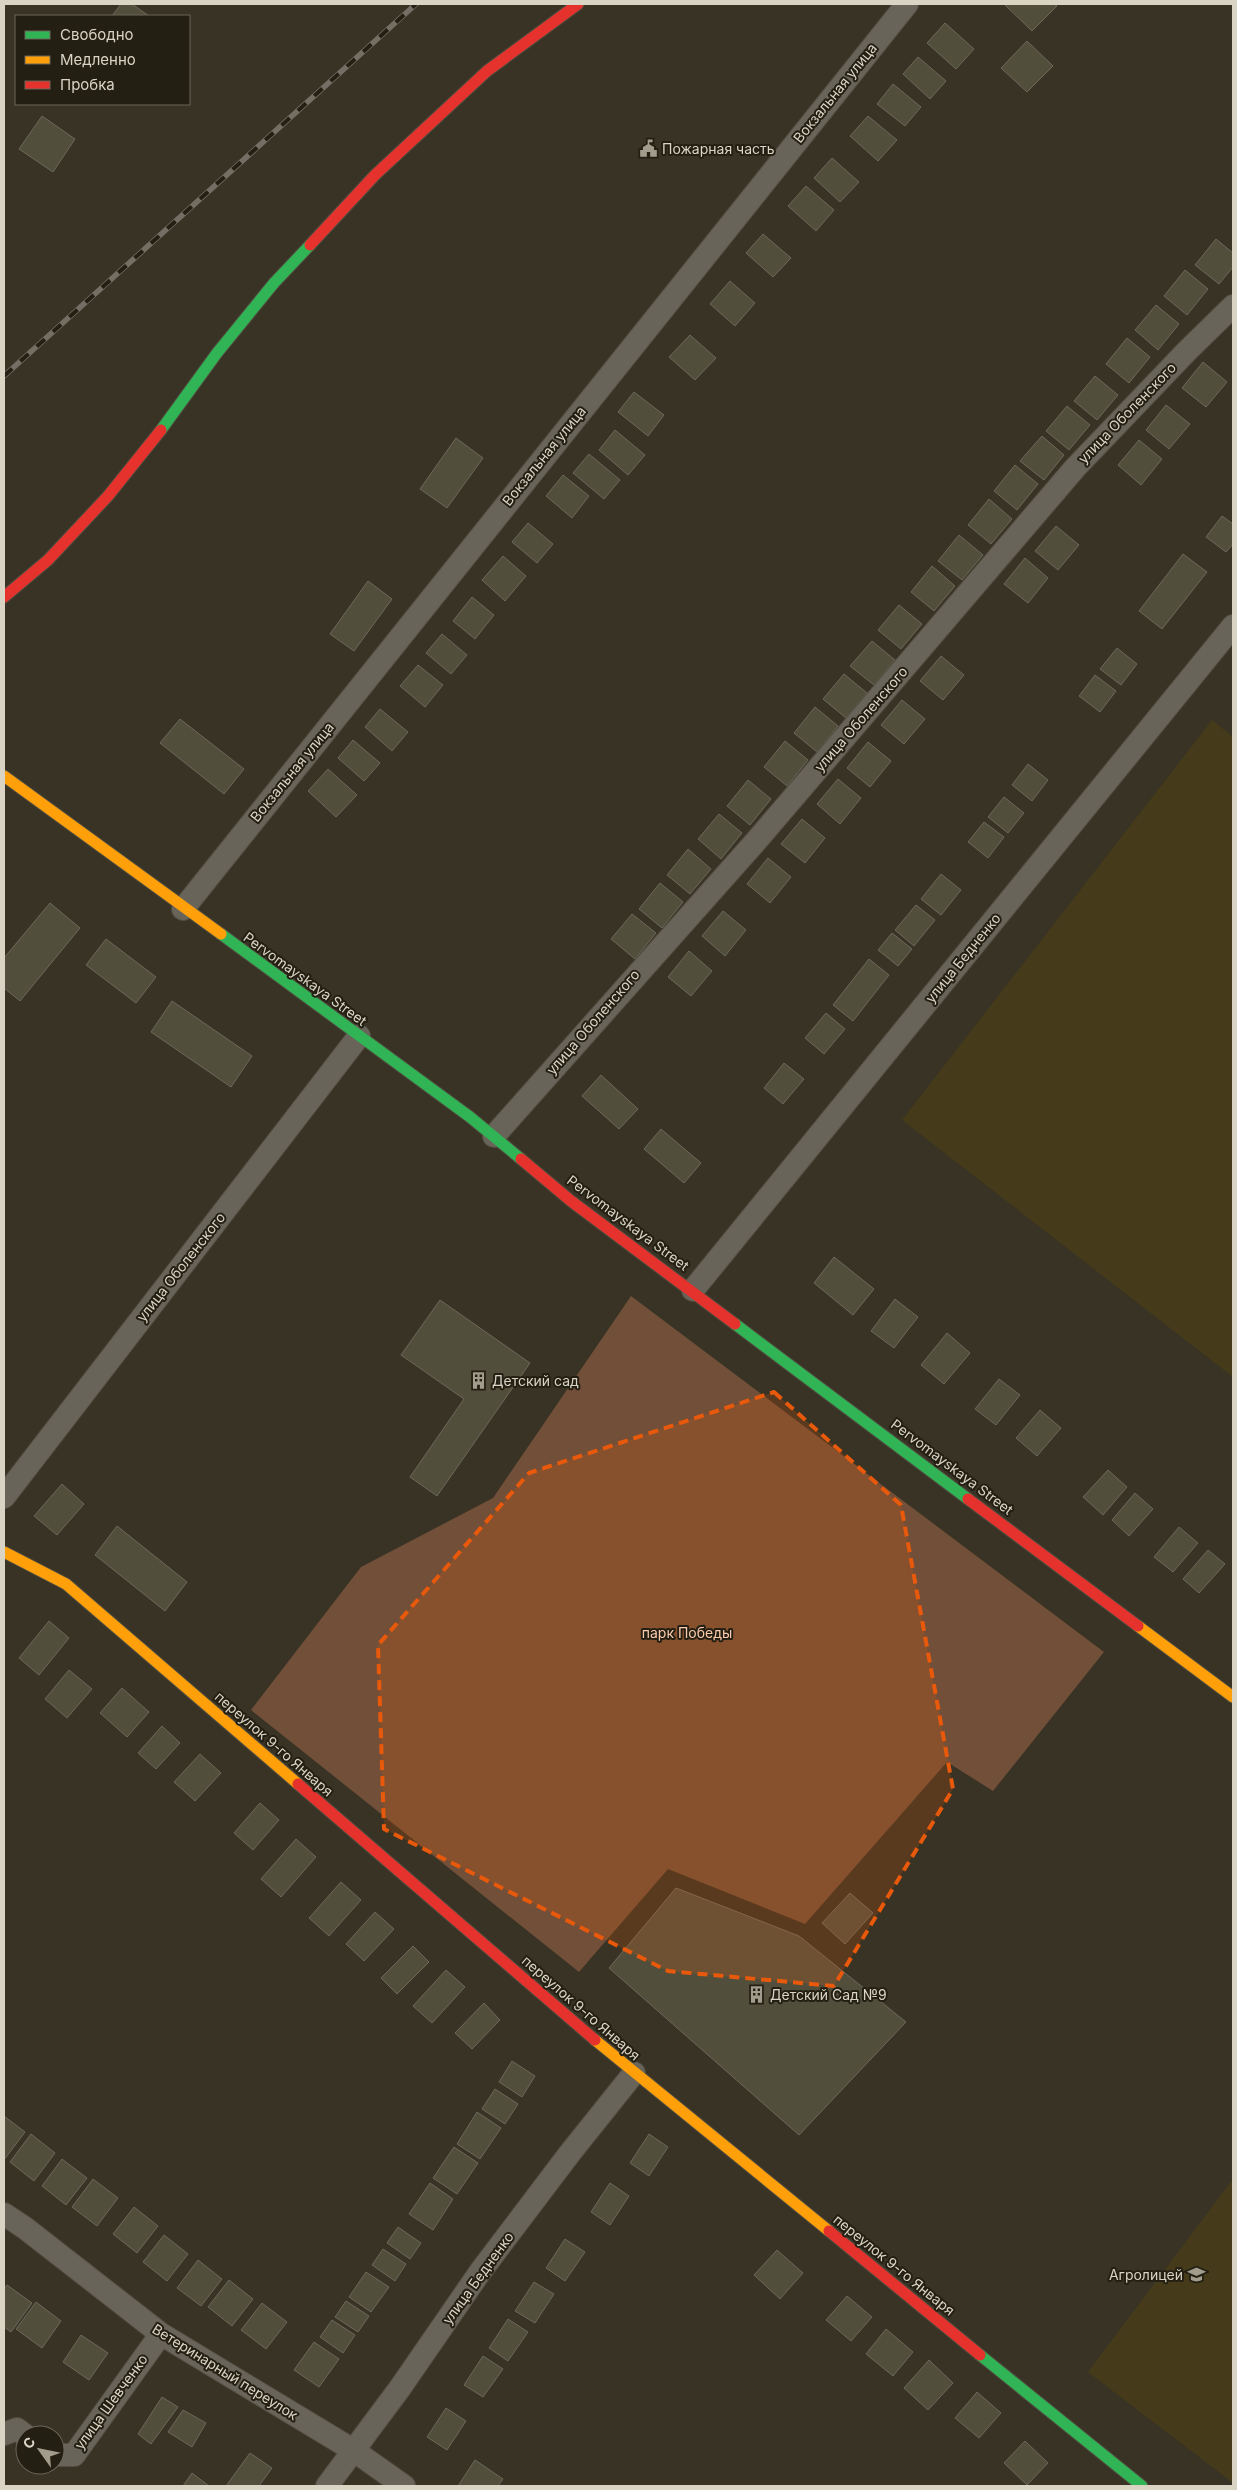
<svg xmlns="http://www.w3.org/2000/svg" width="1237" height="2490" viewBox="0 0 1237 2490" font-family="Inter,sans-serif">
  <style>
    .built { fill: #453b1a }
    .green { fill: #714f38 }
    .building { fill: #514f3c; stroke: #6b695c }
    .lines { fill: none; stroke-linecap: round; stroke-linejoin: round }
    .street-casing { stroke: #524e41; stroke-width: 24 }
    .fast-casing { stroke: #524e41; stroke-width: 13 }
    .slow-casing { stroke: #524e41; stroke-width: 13 }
    .jam-casing { stroke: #524e41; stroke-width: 13 }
    .street { stroke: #68645a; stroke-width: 22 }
    .fast { stroke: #30b455; stroke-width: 11 }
    .slow { stroke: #ff9f0a; stroke-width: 11 }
    .jam { stroke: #e5322d; stroke-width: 11 }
    .rail-casing { stroke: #736f65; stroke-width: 5.5 }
    .rail { stroke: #231f13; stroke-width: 4; stroke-dasharray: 11; stroke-linecap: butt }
    .marked { fill: #e8590c; fill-opacity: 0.2; stroke: #e8590c; stroke-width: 4; stroke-dasharray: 10 6; stroke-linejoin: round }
    .labels { text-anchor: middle; stroke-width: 4; stroke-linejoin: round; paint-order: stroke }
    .street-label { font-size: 14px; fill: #d9d4c4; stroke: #231f13 }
    .poi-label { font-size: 14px; fill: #d9d4c4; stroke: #231f13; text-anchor: start }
    .park-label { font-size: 14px; fill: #fbcaad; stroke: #231f13 }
  </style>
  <rect width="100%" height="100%" fill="#383324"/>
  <path class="built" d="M 1212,720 L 1233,737 L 1233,1377 L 902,1120 Z
    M 1233,2179 L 1233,2483 L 1088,2372 Z"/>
  <path class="green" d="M 631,1296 L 1104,1652 L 993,1791 L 947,1762 L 805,1924 L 668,1869 L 579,1972 L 251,1710 L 361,1567 L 493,1498 Z"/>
  <path class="building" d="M 121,4 L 132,4 L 149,16 L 112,16 Z
    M 1006,4 L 1054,4 L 1057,6 L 1032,31 L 1005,5 Z
    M 945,23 L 974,49 L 956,69 L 927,43 Z
    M 1027,41 L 1053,66 L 1027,92 L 1001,68 Z
    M 918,57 L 946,81 L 930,99 L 903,74 Z
    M 893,84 L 921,107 L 905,126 L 877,104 Z
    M 42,116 L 75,139 L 53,172 L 19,149 Z
    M 868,116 L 897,140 L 878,161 L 850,136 Z
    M 832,158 L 859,182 L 840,202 L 814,178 Z
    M 806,186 L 834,210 L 816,231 L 788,206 Z
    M 763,234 L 791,258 L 773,277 L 746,253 Z
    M 1216,239 L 1233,253 L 1233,267 L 1219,284 L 1195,265 Z
    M 1185,270 L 1208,289 L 1187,315 L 1164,296 Z
    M 730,281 L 755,303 L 735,326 L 710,304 Z
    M 1156,305 L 1179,324 L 1158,350 L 1135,330 Z
    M 690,335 L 716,358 L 695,380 L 669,357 Z
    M 1127,338 L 1150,357 L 1129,383 L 1106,364 Z
    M 1203,362 L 1227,382 L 1206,407 L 1182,388 Z
    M 1095,376 L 1118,395 L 1097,420 L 1074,401 Z
    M 634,392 L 664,415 L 648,436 L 618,412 Z
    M 1166,405 L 1190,424 L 1169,449 L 1146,430 Z
    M 1067,406 L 1090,425 L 1069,450 L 1046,431 Z
    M 615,430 L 645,455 L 628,475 L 599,450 Z
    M 1042,436 L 1064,455 L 1044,480 L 1020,461 Z
    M 456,438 L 483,458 L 447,508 L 420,489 Z
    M 1139,440 L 1162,459 L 1141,485 L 1118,465 Z
    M 589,454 L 620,480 L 604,499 L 573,473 Z
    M 1015,465 L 1038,484 L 1017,510 L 994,491 Z
    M 563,475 L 589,496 L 572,518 L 546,496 Z
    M 989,499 L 1012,519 L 991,544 L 968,525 Z
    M 1222,516 L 1233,524 L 1233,544 L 1226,552 L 1206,537 Z
    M 528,523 L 553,544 L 537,563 L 512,542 Z
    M 1056,526 L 1079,545 L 1058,570 L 1035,551 Z
    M 959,535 L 983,555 L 962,580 L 938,561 Z
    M 1183,554 L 1207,572 L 1162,629 L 1139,611 Z
    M 503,556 L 526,576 L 505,601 L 482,580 Z
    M 1025,558 L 1048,578 L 1028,603 L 1004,584 Z
    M 932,566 L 955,586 L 934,611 L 911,592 Z
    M 368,581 L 392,599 L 354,651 L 330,634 Z
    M 472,597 L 494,615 L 475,639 L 453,621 Z
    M 899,605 L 922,624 L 901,649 L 878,630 Z
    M 442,634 L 467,655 L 451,674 L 426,653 Z
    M 872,641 L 895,660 L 874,685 L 850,666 Z
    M 1117,648 L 1137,664 L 1121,685 L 1100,669 Z
    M 941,656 L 964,675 L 943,700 L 920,681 Z
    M 418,665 L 443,685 L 425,707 L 400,686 Z
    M 844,674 L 867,693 L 846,718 L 823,699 Z
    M 1095,675 L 1116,691 L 1100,712 L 1079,696 Z
    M 902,700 L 925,719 L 904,744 L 881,725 Z
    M 815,707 L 838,726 L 817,752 L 794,733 Z
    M 380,709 L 408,732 L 392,751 L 365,727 Z
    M 180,719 L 244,769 L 224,794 L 160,743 Z
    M 353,740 L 380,763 L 364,781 L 338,758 Z
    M 785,741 L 808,760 L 787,786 L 764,767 Z
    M 868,742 L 891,761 L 870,787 L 847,768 Z
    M 1028,764 L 1048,780 L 1032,801 L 1012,785 Z
    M 328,769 L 357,795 L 336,817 L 308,791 Z
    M 838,779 L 861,798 L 840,824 L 817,804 Z
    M 748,780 L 771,799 L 750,825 L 727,806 Z
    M 1004,797 L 1024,813 L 1008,833 L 988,817 Z
    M 719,814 L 742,833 L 721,859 L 698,839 Z
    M 802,819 L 825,838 L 805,863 L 781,844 Z
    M 984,822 L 1004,837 L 988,858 L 968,842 Z
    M 688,849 L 711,869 L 690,894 L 667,875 Z
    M 768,858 L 791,877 L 770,903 L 747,884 Z
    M 941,874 L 961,890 L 941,915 L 921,899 Z
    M 660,883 L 683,902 L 662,928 L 639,909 Z
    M 50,903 L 80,928 L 20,1001 L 4,988 L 4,958 Z
    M 916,905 L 935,920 L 914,946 L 895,930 Z
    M 723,911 L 746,930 L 725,956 L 702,936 Z
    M 632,914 L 656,933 L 635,959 L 611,939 Z
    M 892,933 L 912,949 L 898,966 L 878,950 Z
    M 106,939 L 156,977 L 136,1003 L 86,965 Z
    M 689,951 L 712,971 L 691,996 L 668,977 Z
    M 869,959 L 889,975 L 853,1021 L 833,1005 Z
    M 172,1001 L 252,1056 L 231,1087 L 151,1032 Z
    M 826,1013 L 845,1029 L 824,1054 L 805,1038 Z
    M 784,1063 L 804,1079 L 783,1104 L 764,1088 Z
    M 601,1075 L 638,1109 L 619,1129 L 582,1096 Z
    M 661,1129 L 701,1163 L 684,1183 L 644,1149 Z
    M 834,1257 L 874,1289 L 853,1315 L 814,1283 Z
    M 895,1299 L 918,1317 L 894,1348 L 871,1331 Z
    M 440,1300 L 530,1363 L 437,1496 L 410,1477 L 464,1399 L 401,1355 Z
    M 947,1333 L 970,1353 L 944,1384 L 921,1365 Z
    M 999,1379 L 1020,1395 L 996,1425 L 975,1409 Z
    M 1040,1410 L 1061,1428 L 1037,1456 L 1016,1438 Z
    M 1108,1470 L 1127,1487 L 1103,1515 L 1083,1497 Z
    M 62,1484 L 84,1504 L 57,1535 L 34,1516 Z
    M 1135,1493 L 1153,1509 L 1129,1536 L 1112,1520 Z
    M 117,1526 L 187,1582 L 165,1611 L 95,1555 Z
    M 1179,1527 L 1198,1543 L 1173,1572 L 1154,1557 Z
    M 1208,1550 L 1225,1564 L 1199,1593 L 1183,1579 Z
    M 49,1621 L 69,1638 L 39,1675 L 19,1658 Z
    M 69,1670 L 92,1689 L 67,1718 L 45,1699 Z
    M 122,1688 L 149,1712 L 127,1737 L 100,1713 Z
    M 162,1726 L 180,1743 L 156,1769 L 138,1753 Z
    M 200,1754 L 221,1773 L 195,1801 L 174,1782 Z
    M 260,1803 L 279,1820 L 253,1850 L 234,1833 Z
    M 296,1839 L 316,1857 L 281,1897 L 261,1879 Z
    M 341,1882 L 361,1900 L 329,1936 L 309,1918 Z
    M 676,1888 L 799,1936 L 906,2022 L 799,2135 L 609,1968 Z
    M 850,1893 L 873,1913 L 845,1944 L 822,1923 Z
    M 375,1912 L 394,1929 L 364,1961 L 346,1944 Z
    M 413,1946 L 429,1962 L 397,1994 L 381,1978 Z
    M 446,1970 L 465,1987 L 432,2023 L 413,2006 Z
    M 484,2003 L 500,2020 L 472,2049 L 455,2033 Z
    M 512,2061 L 535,2076 L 522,2097 L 499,2082 Z
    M 495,2089 L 518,2104 L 505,2124 L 482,2109 Z
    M 477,2112 L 501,2128 L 480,2159 L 457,2144 Z
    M 4,2116 L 25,2132 L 4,2160 Z
    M 31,2134 L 55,2153 L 34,2181 L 10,2162 Z
    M 649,2134 L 668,2147 L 649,2176 L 630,2163 Z
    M 454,2147 L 478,2163 L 457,2194 L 433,2178 Z
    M 62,2159 L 87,2178 L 66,2205 L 42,2186 Z
    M 93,2179 L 118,2198 L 97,2226 L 72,2207 Z
    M 430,2183 L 453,2199 L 433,2230 L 409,2214 Z
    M 610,2183 L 629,2196 L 610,2225 L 591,2212 Z
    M 134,2207 L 158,2226 L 137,2253 L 113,2234 Z
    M 398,2227 L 421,2243 L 410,2259 L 387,2243 Z
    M 164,2235 L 188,2254 L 167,2281 L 143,2262 Z
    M 565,2239 L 585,2252 L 565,2281 L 546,2268 Z
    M 383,2249 L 406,2264 L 395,2281 L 372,2265 Z
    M 777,2250 L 803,2273 L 780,2299 L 754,2275 Z
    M 198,2260 L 222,2279 L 201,2306 L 177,2288 Z
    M 366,2272 L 389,2287 L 371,2312 L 349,2297 Z
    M 229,2280 L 253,2299 L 232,2326 L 208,2307 Z
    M 534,2282 L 554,2294 L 535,2323 L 515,2311 Z
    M 7,2285 L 32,2303 L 11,2332 L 4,2327 L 4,2289 Z
    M 847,2296 L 872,2317 L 851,2341 L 826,2320 Z
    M 346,2301 L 369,2316 L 358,2332 L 335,2317 Z
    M 36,2302 L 61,2321 L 42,2348 L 16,2329 Z
    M 262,2303 L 287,2322 L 266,2349 L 241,2330 Z
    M 508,2319 L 528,2332 L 508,2361 L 489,2348 Z
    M 332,2320 L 355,2335 L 343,2353 L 320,2337 Z
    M 886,2329 L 913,2352 L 893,2376 L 866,2354 Z
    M 81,2335 L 108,2353 L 89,2380 L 63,2362 Z
    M 314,2342 L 339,2359 L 319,2387 L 294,2370 Z
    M 483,2356 L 503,2369 L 483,2397 L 464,2385 Z
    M 929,2360 L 953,2383 L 928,2410 L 904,2388 Z
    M 977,2392 L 1001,2413 L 979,2438 L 955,2418 Z
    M 162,2397 L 178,2407 L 151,2444 L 138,2434 Z
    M 446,2408 L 466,2421 L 447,2450 L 427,2437 Z
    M 183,2410 L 206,2423 L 192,2447 L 168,2432 Z
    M 1025,2441 L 1048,2463 L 1027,2485 L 1004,2463 Z
    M 250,2453 L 272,2468 L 259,2486 L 226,2486 Z
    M 475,2460 L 503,2479 L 498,2486 L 458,2486 Z
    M 192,2473 L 209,2486 L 183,2486 Z"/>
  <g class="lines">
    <defs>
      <path id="street" d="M 183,909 L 907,4
        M 494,1136 L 757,840 L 1075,468 L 1187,351 L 1233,306
        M 693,1290 L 1233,626
        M 4,1497 L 359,1036
        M 4,2214 L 25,2228 L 161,2334 L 353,2450 L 404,2486
        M 4,2434 L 17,2429 L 25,2435
        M 55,2453 L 59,2455 L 74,2455 L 161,2334
        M 327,2486 L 400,2388 L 480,2272 L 570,2153 L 634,2073"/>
      <path id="fast" d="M 161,430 L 217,353 L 274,283 L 310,245
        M 221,934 L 470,1117 L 521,1159
        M 735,1324 L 968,1499
        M 980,2355 L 1142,2486"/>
      <path id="slow" d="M 4,776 L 221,934
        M 4,1552 L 66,1584 L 298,1784
        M 1138,1626 L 1233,1697
        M 595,2040 L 829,2231"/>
      <path id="jam" d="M 310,245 L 375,175 L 487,71 L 578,4
        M 4,597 L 48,560 L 108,496 L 161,430
        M 521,1159 L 571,1201 L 735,1324
        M 968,1499 L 1138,1626
        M 298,1784 L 595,2040
        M 829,2231 L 980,2355"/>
    </defs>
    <use href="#street" class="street-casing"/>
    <use href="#fast" class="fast-casing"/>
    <use href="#slow" class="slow-casing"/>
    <use href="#jam" class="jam-casing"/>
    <use href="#street" class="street"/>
    <use href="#fast" class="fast"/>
    <use href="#slow" class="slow"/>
    <use href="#jam" class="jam"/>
    <defs>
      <path id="rail" d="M 4,376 L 416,4"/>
    </defs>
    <use href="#rail" class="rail-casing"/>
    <use href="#rail" class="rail"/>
  </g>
  <path class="marked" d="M 774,1392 L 901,1505 L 953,1789 L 834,1986 L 668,1971 L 384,1829 L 378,1645 L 529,1473 Z"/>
  <defs>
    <symbol id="civic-bare" viewBox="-9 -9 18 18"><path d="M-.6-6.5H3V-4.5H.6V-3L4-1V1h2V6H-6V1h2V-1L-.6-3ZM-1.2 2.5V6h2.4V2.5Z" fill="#a19c8c" stroke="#231f13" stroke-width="2.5" paint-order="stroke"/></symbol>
    <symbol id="building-bare" viewBox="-9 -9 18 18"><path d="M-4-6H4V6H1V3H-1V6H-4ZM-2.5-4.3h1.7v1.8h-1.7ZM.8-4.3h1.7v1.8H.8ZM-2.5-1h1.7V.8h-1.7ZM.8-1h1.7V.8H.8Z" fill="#a19c8c" stroke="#231f13" stroke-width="2.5" paint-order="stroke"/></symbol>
    <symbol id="university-bare" viewBox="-9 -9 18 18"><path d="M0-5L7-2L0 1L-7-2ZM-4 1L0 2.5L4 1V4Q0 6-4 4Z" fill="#a19c8c" stroke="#231f13" stroke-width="2.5" paint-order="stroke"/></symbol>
  </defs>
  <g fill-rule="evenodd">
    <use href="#civic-bare" x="636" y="136" width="25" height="25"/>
    <use href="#building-bare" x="466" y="1368" width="25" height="25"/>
    <use href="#building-bare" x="744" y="1982" width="25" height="25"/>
    <use href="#university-bare" x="1184" y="2262" width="25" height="25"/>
  </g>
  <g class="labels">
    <g class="street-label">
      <text transform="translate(835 93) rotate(-51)" y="5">Вокзальная улица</text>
      <text transform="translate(1127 413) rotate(-46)" y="5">улица Оболенского</text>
      <text transform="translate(544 456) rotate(-51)" y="5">Вокзальная улица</text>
      <text transform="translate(861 719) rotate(-49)" y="5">улица Оболенского</text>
      <text transform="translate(292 772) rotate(-51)" y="5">Вокзальная улица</text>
      <text transform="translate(963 958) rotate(-51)" y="5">улица Бедненко</text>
      <text transform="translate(305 979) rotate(36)" y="5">Pervomayskaya Street</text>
      <text transform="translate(593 1022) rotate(-49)" y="5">улица Оболенского</text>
      <text transform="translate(628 1223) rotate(37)" y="5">Pervomayskaya Street</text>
      <text transform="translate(181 1267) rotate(-52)" y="5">улица Оболенского</text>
      <text transform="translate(952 1467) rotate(37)" y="5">Pervomayskaya Street</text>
      <text transform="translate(274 1744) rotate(41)" y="5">переулок 9-го Января</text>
      <text transform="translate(581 2008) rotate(41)" y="5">переулок 9-го Января</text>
      <text transform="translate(894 2265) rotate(39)" y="5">переулок 9-го Января</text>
      <text transform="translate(478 2278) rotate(-54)" y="5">улица Бедненко</text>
      <text transform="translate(225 2372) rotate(32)" y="5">Ветеринарный переулок</text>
      <text transform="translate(111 2402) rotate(-54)" y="5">улица Шевченко</text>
    </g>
    <g class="poi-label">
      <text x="662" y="154">Пожарная часть</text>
      <text x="492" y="1386">Детский сад</text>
      <text x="770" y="2000">Детский Сад №9</text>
      <text x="1183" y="2280" text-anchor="end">Агролицей</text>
    </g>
    <g class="park-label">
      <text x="687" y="1638">парк Победы</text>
    </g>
  </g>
  <rect width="1237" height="2490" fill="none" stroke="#d9d4c4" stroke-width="10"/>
  <rect x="15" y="15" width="175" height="90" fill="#231f13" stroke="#6c675a"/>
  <rect x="25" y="31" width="25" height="8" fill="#30b455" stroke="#6c675a"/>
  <text x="60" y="40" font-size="15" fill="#d9d4c4">Свободно</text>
  <rect x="25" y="56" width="25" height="8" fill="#ff9f0a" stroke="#6c675a"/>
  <text x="60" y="65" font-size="15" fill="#d9d4c4">Медленно</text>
  <rect x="25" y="81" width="25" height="8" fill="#e5322d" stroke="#6c675a"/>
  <text x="60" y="90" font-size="15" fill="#d9d4c4">Пробка</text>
  <g transform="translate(40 2450) rotate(303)"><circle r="24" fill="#231f13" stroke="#6c675a"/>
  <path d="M0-4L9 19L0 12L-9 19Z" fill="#a19c8c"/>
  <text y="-8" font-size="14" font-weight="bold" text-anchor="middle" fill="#d9d4c4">С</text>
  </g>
</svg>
